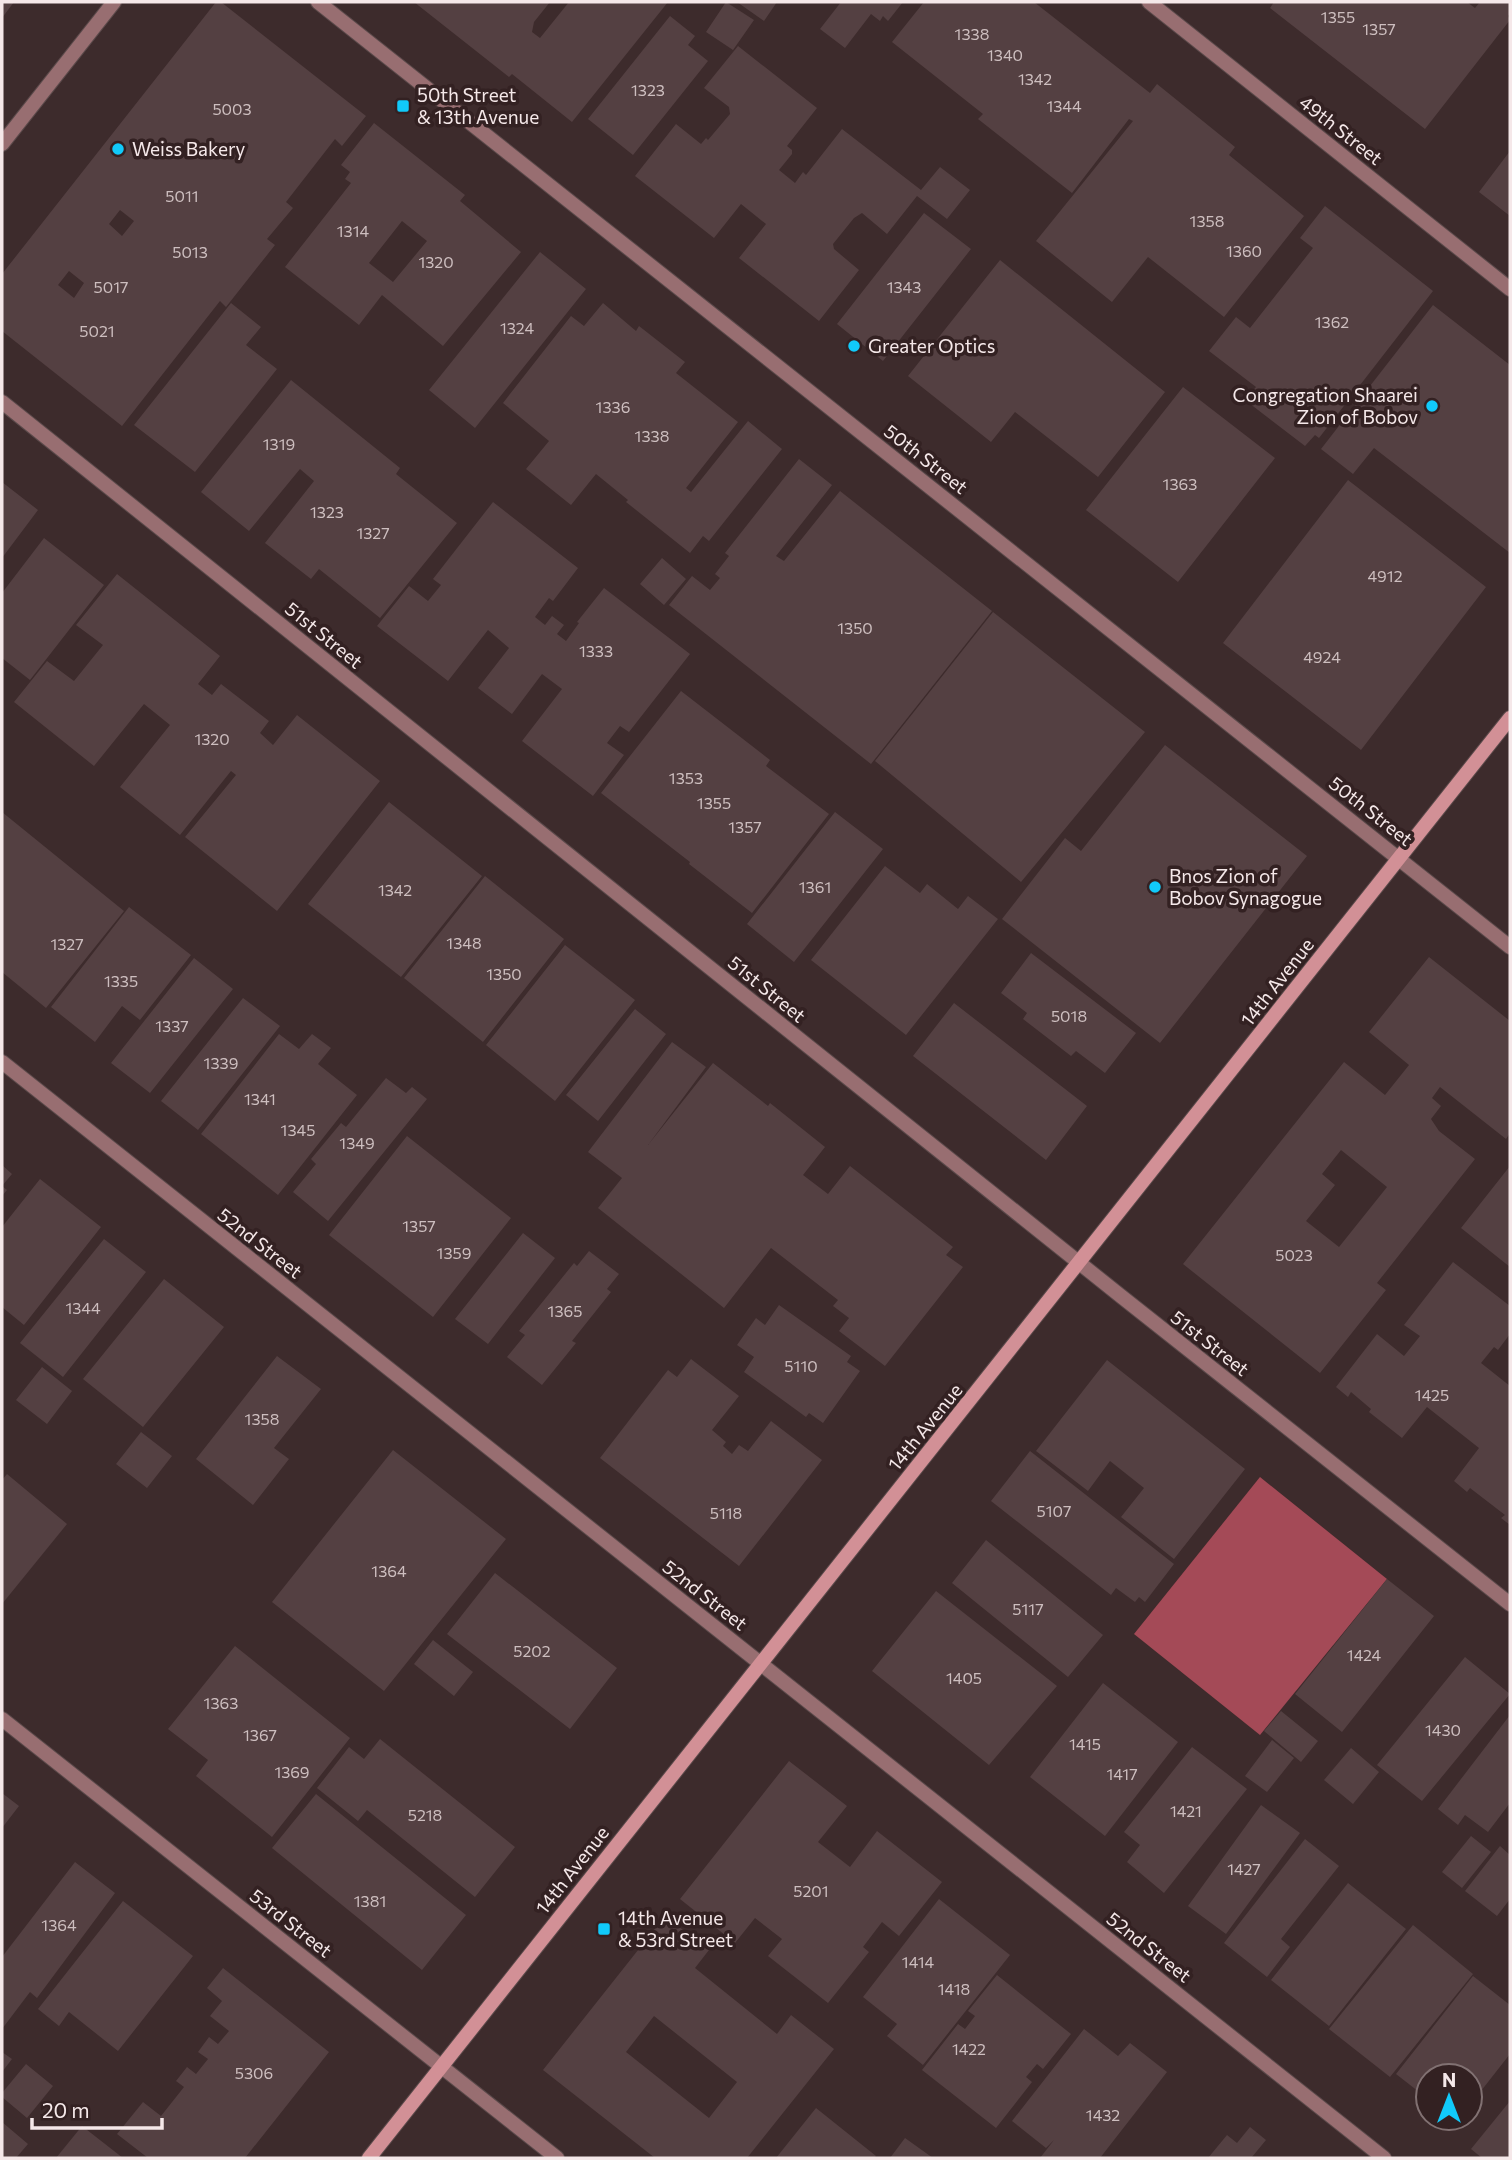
<svg xmlns="http://www.w3.org/2000/svg" width="1512" height="2160" viewBox="0 0 1512 2160" font-family="Commissioner,sans-serif">
  <style>
    .forest { fill: #a44a57 }
    .building { fill: #544042; fill-rule: evenodd }
    .lines { fill: none; stroke-linecap: round; stroke-linejoin: round }
    .street-casing { stroke: #5a494a; stroke-width: 16 }
    .secondary-casing { stroke: #5a494a; stroke-width: 16 }
    .street { stroke: #986e71; stroke-width: 14 }
    .secondary { stroke: #d29096; stroke-width: 14 }
    .poi-dot { fill: #11cafa; stroke: #332122; stroke-width: 2.5 }
    .labels { text-anchor: middle; stroke-width: 7; stroke-linejoin: round; paint-order: stroke }
    .number-label { font-size: 16px; fill: #cdbebf }
    .poi-label { font-size: 19px; fill: #f5e8e9; stroke: #332122; text-anchor: start }
    .street-label { font-size: 19px; fill: #f5e8e9; stroke: #332122 }
  </style>
  <rect width="100%" height="100%" fill="#3d2b2c"/>
  <path class="forest" d="M 1260,1477 L 1387,1579 L 1260,1735 L 1134,1634 Z"/>
  <path class="building" d="M 2,2 L 14,2 L 2,18 Z
    M 216,2 L 221,2 L 366,116 L 342,146 L 335,139 L 286,202 L 293,208 L 267,239 L 275,245 L 226,307 L 220,301 L 122,426 L 2,331 L 2,274 ZM 120,210 L 134,221 L 122,236 L 109,224 ZM 69,271 L 84,283 L 74,298 L 58,285 Z
    M 414,2 L 550,2 L 534,22 L 532,32 L 540,38 L 569,2 L 668,2 L 572,122 L 512,74 L 509,77 Z
    M 726,2 L 754,20 L 733,50 L 706,32 Z
    M 737,2 L 777,2 L 764,21 Z
    M 841,2 L 903,2 L 888,21 L 883,16 L 880,21 L 871,14 L 845,48 L 820,29 Z
    M 924,2 L 1034,2 L 1150,93 L 1157,84 L 1235,147 L 1229,155 L 1304,216 L 1224,317 L 1148,257 L 1112,302 L 1036,241 L 1133,121 L 1129,119 L 1072,193 L 978,119 L 983,114 L 892,42 Z
    M 1274,2 L 1467,2 L 1475,8 L 1480,2 L 1510,2 L 1510,13 L 1508,16 L 1510,20 L 1425,129 L 1270,8 Z
    M 670,16 L 695,36 L 688,45 L 708,61 L 633,155 L 588,119 Z
    M 738,46 L 817,108 L 787,146 L 792,150 L 792,154 L 779,170 L 795,183 L 803,172 L 806,175 L 842,129 L 921,190 L 940,167 L 970,190 L 947,219 L 917,196 L 887,234 L 862,213 L 854,218 L 833,244 L 834,249 L 859,270 L 819,321 L 739,258 L 766,224 L 741,204 L 714,238 L 635,176 L 676,124 L 701,144 L 706,138 L 708,140 L 730,114 L 729,107 L 704,88 Z
    M 374,123 L 465,195 L 460,201 L 521,252 L 443,346 L 382,295 L 359,325 L 285,267 L 351,183 L 345,179 L 350,172 L 341,165 ZM 402,221 L 427,241 L 393,282 L 369,263 Z
    M 1510,151 L 1510,216 L 1479,192 Z
    M 1325,206 L 1433,291 L 1319,438 L 1315,435 L 1305,446 L 1245,400 L 1256,387 L 1209,351 L 1236,317 L 1250,328 L 1313,248 L 1300,238 Z
    M 924,213 L 971,249 L 883,361 L 837,324 Z
    M 540,252 L 586,289 L 475,428 L 429,390 Z
    M 1000,260 L 1165,392 L 1098,477 L 1015,412 L 991,442 L 908,376 Z
    M 231,303 L 261,327 L 246,345 L 277,369 L 195,472 L 134,425 Z
    M 603,303 L 636,331 L 639,326 L 685,362 L 676,373 L 738,422 L 686,488 L 691,492 L 748,421 L 782,449 L 709,541 L 703,536 L 690,553 L 626,502 L 628,500 L 596,474 L 571,505 L 526,469 L 549,441 L 503,403 L 571,316 L 584,326 Z
    M 1433,305 L 1510,365 L 1510,553 L 1374,448 L 1353,474 L 1321,449 Z
    M 291,380 L 400,468 L 396,474 L 457,523 L 380,618 L 319,569 L 311,579 L 265,543 L 314,481 L 300,469 L 249,531 L 201,492 Z
    M 1183,387 L 1275,458 L 1178,582 L 1086,510 Z
    M 799,459 L 832,485 L 776,556 L 784,561 L 840,491 L 992,611 L 871,764 L 669,605 L 692,576 L 710,590 L 720,578 L 715,574 L 729,556 L 725,553 Z
    M 1348,480 L 1486,587 L 1361,750 L 1223,643 Z
    M 2,482 L 38,510 L 2,558 Z
    M 493,502 L 578,568 L 553,601 L 549,598 L 535,617 L 545,625 L 552,616 L 564,625 L 557,634 L 566,641 L 579,623 L 577,622 L 604,588 L 690,654 L 629,732 L 620,726 L 607,743 L 624,755 L 593,796 L 522,741 L 562,689 L 542,674 L 512,714 L 478,688 L 509,648 L 488,630 L 448,681 L 377,626 L 409,586 L 428,601 L 441,585 L 433,579 Z
    M 44,538 L 104,585 L 30,680 L 2,658 L 2,593 Z
    M 662,558 L 686,579 L 664,605 L 640,584 Z
    M 117,574 L 220,656 L 198,684 L 212,695 L 221,684 L 269,721 L 260,733 L 273,745 L 297,715 L 380,781 L 277,911 L 185,837 L 236,775 L 231,771 L 180,835 L 120,787 L 170,725 L 144,704 L 94,766 L 14,702 L 47,661 L 74,681 L 103,645 L 76,625 Z
    M 993,612 L 1145,732 L 1021,882 L 875,761 Z
    M 681,691 L 770,760 L 766,766 L 829,814 L 752,913 L 689,864 L 690,862 L 601,793 Z
    M 1165,745 L 1307,856 L 1160,1043 L 1002,919 L 1065,838 L 1081,851 Z
    M 389,802 L 482,876 L 401,977 L 308,904 Z
    M 2,812 L 124,911 L 46,1008 L 2,972 Z
    M 835,812 L 883,849 L 794,962 L 747,924 Z
    M 885,866 L 920,893 L 927,884 L 958,909 L 968,896 L 998,919 L 906,1035 L 811,960 Z
    M 485,876 L 564,939 L 483,1042 L 404,978 Z
    M 129,907 L 191,955 L 140,1020 L 122,1006 L 95,1042 L 51,1007 Z
    M 565,945 L 635,1000 L 555,1101 L 486,1045 Z
    M 1031,953 L 1136,1033 L 1105,1073 L 1076,1051 L 1071,1056 L 1023,1019 L 1027,1013 L 1001,993 Z
    M 1429,957 L 1510,1021 L 1510,1133 L 1506,1139 L 1440,1087 L 1432,1098 L 1441,1106 L 1431,1119 L 1439,1131 L 1475,1159 L 1377,1283 L 1386,1290 L 1320,1373 L 1183,1264 L 1344,1062 L 1385,1095 L 1409,1065 L 1369,1032 ZM 1341,1150 L 1387,1187 L 1339,1247 L 1306,1221 L 1335,1185 L 1322,1174 Z
    M 194,958 L 233,989 L 150,1093 L 111,1063 Z
    M 243,998 L 280,1026 L 198,1130 L 161,1101 Z
    M 954,1003 L 1087,1106 L 1046,1160 L 913,1056 Z
    M 635,1009 L 666,1034 L 598,1121 L 566,1095 Z
    M 279,1034 L 299,1049 L 312,1034 L 331,1048 L 318,1064 L 357,1095 L 278,1195 L 201,1134 Z
    M 672,1042 L 706,1067 L 648,1145 L 713,1063 L 768,1106 L 770,1103 L 825,1147 L 803,1175 L 828,1194 L 850,1166 L 953,1247 L 946,1255 L 963,1267 L 885,1366 L 839,1331 L 849,1318 L 833,1306 L 838,1300 L 771,1248 L 724,1308 L 598,1208 L 622,1178 L 588,1152 Z
    M 386,1078 L 406,1093 L 412,1087 L 427,1099 L 328,1221 L 293,1192 L 316,1164 L 311,1159 L 341,1123 L 346,1127 Z
    M 407,1136 L 511,1218 L 433,1317 L 329,1235 Z
    M 2,1165 L 12,1174 L 2,1186 L 7,1190 L 2,1196 Z
    M 1510,1166 L 1510,1267 L 1461,1228 Z
    M 40,1179 L 101,1227 L 24,1325 L 2,1307 L 2,1227 Z
    M 523,1233 L 555,1258 L 488,1344 L 455,1319 Z
    M 104,1239 L 146,1272 L 63,1377 L 20,1343 Z
    M 589,1251 L 619,1274 L 607,1289 L 611,1292 L 572,1341 L 576,1343 L 542,1385 L 507,1357 L 525,1335 L 519,1331 L 574,1263 L 577,1266 Z
    M 1453,1262 L 1510,1306 L 1510,1334 L 1498,1350 L 1494,1347 L 1481,1363 L 1510,1386 L 1510,1525 L 1501,1518 L 1505,1515 L 1470,1488 L 1467,1492 L 1454,1481 L 1479,1448 L 1427,1407 L 1402,1438 L 1369,1412 L 1371,1409 L 1351,1392 L 1348,1397 L 1336,1387 L 1377,1334 L 1404,1356 L 1420,1336 L 1404,1325 Z
    M 164,1279 L 224,1327 L 143,1427 L 83,1379 Z
    M 779,1305 L 851,1356 L 847,1362 L 860,1371 L 823,1423 L 809,1413 L 806,1417 L 744,1372 L 754,1357 L 737,1345 L 756,1318 L 765,1325 Z
    M 277,1356 L 321,1389 L 274,1448 L 289,1459 L 253,1505 L 196,1459 Z
    M 691,1359 L 739,1396 L 712,1430 L 726,1442 L 723,1446 L 732,1454 L 739,1445 L 748,1451 L 771,1421 L 822,1460 L 739,1566 L 600,1458 L 668,1370 L 677,1377 Z
    M 1107,1360 L 1245,1469 L 1174,1559 L 1121,1517 L 1144,1488 L 1110,1461 L 1088,1491 L 1036,1451 Z
    M 42,1367 L 72,1391 L 47,1424 L 16,1400 Z
    M 141,1432 L 172,1456 L 147,1488 L 116,1464 Z
    M 393,1450 L 506,1539 L 384,1691 L 272,1602 Z
    M 1030,1451 L 1174,1564 L 1145,1602 L 1139,1597 L 1135,1602 L 1116,1588 L 1111,1595 L 991,1501 Z
    M 7,1474 L 67,1524 L 2,1604 L 2,1480 Z
    M 986,1540 L 1103,1635 L 1068,1677 L 952,1583 Z
    M 495,1573 L 617,1668 L 570,1729 L 447,1634 Z
    M 1387,1579 L 1434,1616 L 1342,1732 L 1295,1694 Z
    M 936,1591 L 1057,1686 L 989,1765 L 872,1671 Z
    M 433,1640 L 473,1672 L 454,1696 L 414,1664 Z
    M 235,1646 L 350,1738 L 272,1837 L 196,1776 L 208,1760 L 168,1729 Z
    M 1465,1657 L 1510,1694 L 1422,1801 L 1377,1765 Z
    M 1103,1683 L 1178,1742 L 1105,1836 L 1030,1777 Z
    M 1281,1711 L 1318,1741 L 1301,1762 L 1264,1731 Z
    M 1510,1715 L 1510,1803 L 1488,1832 L 1465,1815 L 1458,1825 L 1438,1809 Z
    M 380,1739 L 515,1847 L 475,1897 L 367,1810 L 358,1821 L 317,1788 L 349,1747 L 364,1759 Z
    M 1272,1740 L 1294,1758 L 1267,1792 L 1245,1776 Z
    M 1192,1747 L 1247,1789 L 1164,1893 L 1127,1862 L 1140,1845 L 1124,1832 Z
    M 1351,1748 L 1379,1772 L 1353,1804 L 1324,1780 Z
    M 789,1761 L 847,1806 L 818,1842 L 850,1867 L 877,1831 L 942,1882 L 899,1936 L 882,1922 L 863,1947 L 869,1952 L 828,2003 L 768,1956 L 782,1939 L 755,1918 L 735,1943 L 680,1899 Z
    M 2,1793 L 19,1806 L 2,1828 Z
    M 316,1794 L 466,1915 L 422,1970 L 272,1848 Z
    M 1261,1805 L 1300,1833 L 1226,1934 L 1188,1906 Z
    M 1471,1836 L 1491,1852 L 1462,1888 L 1442,1872 Z
    M 1305,1839 L 1339,1866 L 1281,1939 L 1290,1947 L 1267,1977 L 1224,1943 Z
    M 1500,1846 L 1510,1855 L 1510,1899 L 1497,1916 L 1465,1891 Z
    M 75,1862 L 115,1893 L 37,1998 L 30,1992 L 2,2029 L 2,1957 Z
    M 1348,1883 L 1406,1929 L 1329,2026 L 1271,1980 Z
    M 939,1899 L 1010,1955 L 923,2065 L 887,2036 L 897,2024 L 863,1997 Z
    M 123,1901 L 193,1956 L 118,2051 L 69,2012 L 59,2026 L 38,2009 Z
    M 665,1916 L 709,1950 L 695,1968 L 777,2034 L 791,2015 L 834,2049 L 747,2158 L 655,2158 L 543,2070 ZM 654,2016 L 737,2082 L 709,2118 L 626,2052 Z
    M 1413,1925 L 1473,1974 L 1390,2077 L 1329,2029 Z
    M 223,1968 L 329,2052 L 245,2158 L 148,2158 L 117,2134 L 143,2102 L 161,2116 L 184,2087 L 176,2081 L 187,2067 L 196,2074 L 208,2059 L 198,2052 L 209,2037 L 218,2044 L 229,2031 L 210,2016 L 222,2001 L 207,1988 Z
    M 997,1975 L 1071,2034 L 1043,2069 L 1037,2064 L 1026,2077 L 1032,2082 L 996,2128 L 922,2070 L 958,2024 L 965,2029 L 975,2016 L 968,2011 Z
    M 1473,1976 L 1510,2005 L 1510,2054 L 1470,2105 L 1470,2076 L 1428,2076 L 1428,2099 L 1396,2074 Z
    M 1084,2029 L 1118,2056 L 1130,2043 L 1167,2072 L 1100,2158 L 1040,2158 L 1054,2140 L 1046,2148 L 1012,2121 Z
    M 2,2052 L 12,2059 L 2,2072 Z
    M 26,2064 L 53,2086 L 27,2118 L 2,2097 L 2,2093 Z
    M 1510,2101 L 1510,2158 L 1482,2158 L 1471,2149 Z
    M 816,2108 L 876,2156 L 874,2158 L 776,2158 Z
    M 2,2122 L 28,2144 L 16,2158 L 2,2158 Z
    M 82,2126 L 123,2158 L 56,2158 Z
    M 1250,2127 L 1266,2140 L 1252,2157 L 1254,2158 L 1208,2158 L 1227,2135 L 1237,2143 Z
    M 905,2138 L 933,2158 L 890,2158 Z"/>
  <g class="lines">
    <defs>
      <path id="street" d="M 318,2 L 1510,947
        M 1149,2 L 1510,289
        M 2,144 L 114,2
        M 2,402 L 1122,1297 L 1510,1604
        M 2,1062 L 1384,2158
        M 2,1719 L 557,2158"/>
      <path id="secondary" d="M 369,2158 L 1510,718"/>
    </defs>
    <use href="#street" class="street-casing"/>
    <use href="#secondary" class="secondary-casing"/>
    <use href="#street" class="street"/>
    <use href="#secondary" class="secondary"/>
  </g>
  <g class="poi-dot">
    <rect x="396" y="99" width="14" height="14" rx="3.5"/>
    <circle cx="118" cy="149" r="7"/>
    <circle cx="854" cy="346" r="7"/>
    <circle cx="1432" cy="406" r="7"/>
    <circle cx="1155" cy="887" r="7"/>
    <rect x="597" y="1922" width="14" height="14" rx="3.5"/>
  </g>
  <g class="labels">
    <g class="number-label">
      <text x="1338" y="23">1355</text>
      <text x="1379" y="35">1357</text>
      <text x="972" y="40">1338</text>
      <text x="1005" y="61">1340</text>
      <text x="1035" y="85">1342</text>
      <text x="648" y="96">1323</text>
      <text x="1064" y="112">1344</text>
      <text x="232" y="115">5003</text>
      <text x="182" y="202">5011</text>
      <text x="1207" y="227">1358</text>
      <text x="353" y="237">1314</text>
      <text x="1244" y="257">1360</text>
      <text x="190" y="258">5013</text>
      <text x="436" y="268">1320</text>
      <text x="111" y="293">5017</text>
      <text x="904" y="293">1343</text>
      <text x="1332" y="328">1362</text>
      <text x="517" y="334">1324</text>
      <text x="97" y="337">5021</text>
      <text x="613" y="413">1336</text>
      <text x="652" y="442">1338</text>
      <text x="279" y="450">1319</text>
      <text x="1180" y="490">1363</text>
      <text x="327" y="518">1323</text>
      <text x="373" y="539">1327</text>
      <text x="1385" y="582">4912</text>
      <text x="855" y="634">1350</text>
      <text x="596" y="657">1333</text>
      <text x="1322" y="663">4924</text>
      <text x="212" y="745">1320</text>
      <text x="686" y="784">1353</text>
      <text x="714" y="809">1355</text>
      <text x="745" y="833">1357</text>
      <text x="815" y="893">1361</text>
      <text x="395" y="896">1342</text>
      <text x="464" y="949">1348</text>
      <text x="67" y="950">1327</text>
      <text x="504" y="980">1350</text>
      <text x="121" y="987">1335</text>
      <text x="1069" y="1022">5018</text>
      <text x="172" y="1032">1337</text>
      <text x="221" y="1069">1339</text>
      <text x="260" y="1105">1341</text>
      <text x="298" y="1136">1345</text>
      <text x="357" y="1149">1349</text>
      <text x="419" y="1232">1357</text>
      <text x="454" y="1259">1359</text>
      <text x="1294" y="1261">5023</text>
      <text x="83" y="1314">1344</text>
      <text x="565" y="1317">1365</text>
      <text x="801" y="1372">5110</text>
      <text x="1432" y="1401">1425</text>
      <text x="262" y="1425">1358</text>
      <text x="1054" y="1517">5107</text>
      <text x="726" y="1519">5118</text>
      <text x="389" y="1577">1364</text>
      <text x="1028" y="1615">5117</text>
      <text x="532" y="1657">5202</text>
      <text x="1364" y="1661">1424</text>
      <text x="964" y="1684">1405</text>
      <text x="221" y="1709">1363</text>
      <text x="1443" y="1736">1430</text>
      <text x="260" y="1741">1367</text>
      <text x="1085" y="1750">1415</text>
      <text x="292" y="1778">1369</text>
      <text x="1122" y="1780">1417</text>
      <text x="1186" y="1817">1421</text>
      <text x="425" y="1821">5218</text>
      <text x="1244" y="1875">1427</text>
      <text x="811" y="1897">5201</text>
      <text x="370" y="1907">1381</text>
      <text x="59" y="1931">1364</text>
      <text x="918" y="1968">1414</text>
      <text x="954" y="1995">1418</text>
      <text x="969" y="2055">1422</text>
      <text x="254" y="2079">5306</text>
      <text x="1103" y="2121">1432</text>
    </g>
    <g class="poi-label">
      <text x="417" y="102">50th Street<tspan x="417" dy="22">&amp; 13th Avenue</tspan></text>
      <text x="132" y="156">Weiss Bakery</text>
      <text x="868" y="353">Greater Optics</text>
      <text x="1418" y="402" text-anchor="end">Congregation Shaarei<tspan x="1418" dy="22">Zion of Bobov</tspan></text>
      <text x="1169" y="883">Bnos Zion of<tspan x="1169" dy="22">Bobov Synagogue</tspan></text>
      <text x="618" y="1925">14th Avenue<tspan x="618" dy="22">&amp; 53rd Street</tspan></text>
    </g>
    <g class="street-label">
      <text transform="translate(1341 130) rotate(38)" y="7">49th Street</text>
      <text transform="translate(926 459) rotate(38)" y="7">50th Street</text>
      <text transform="translate(324 635) rotate(39)" y="7">51st Street</text>
      <text transform="translate(1371 811) rotate(38)" y="7">50th Street</text>
      <text transform="translate(1277 982) rotate(-52)" y="7">14th Avenue</text>
      <text transform="translate(767 989) rotate(39)" y="7">51st Street</text>
      <text transform="translate(260 1243) rotate(38)" y="7">52nd Street</text>
      <text transform="translate(1210 1343) rotate(38)" y="7">51st Street</text>
      <text transform="translate(925 1427) rotate(-51)" y="7">14th Avenue</text>
      <text transform="translate(705 1595) rotate(38)" y="7">52nd Street</text>
      <text transform="translate(572 1870) rotate(-52)" y="7">14th Avenue</text>
      <text transform="translate(291 1923) rotate(38)" y="7">53rd Street</text>
      <text transform="translate(1149 1947) rotate(38)" y="7">52nd Street</text>
    </g>
  </g>
  <rect width="1512" height="2160" fill="none" stroke="#f5e8e9" stroke-width="7"/>
  <g transform="translate(1449 2097)"><circle r="33" fill="#332122" stroke="#817172" stroke-width="2"/>
  <path d="M0-5L12 26L0 18L-12 26Z" fill="#11cafa"/>
  <text y="-10" font-size="19" font-weight="bold" text-anchor="middle" fill="#f5e8e9">N</text>
  </g>
  <path d="M32 2118v10h130v-10" fill="none" stroke="#f5e8e9" stroke-width="3.5"/>
  <text x="42" y="2118" font-size="21" fill="#f5e8e9" stroke="#332122" stroke-width="5" paint-order="stroke">20 m</text>
</svg>
